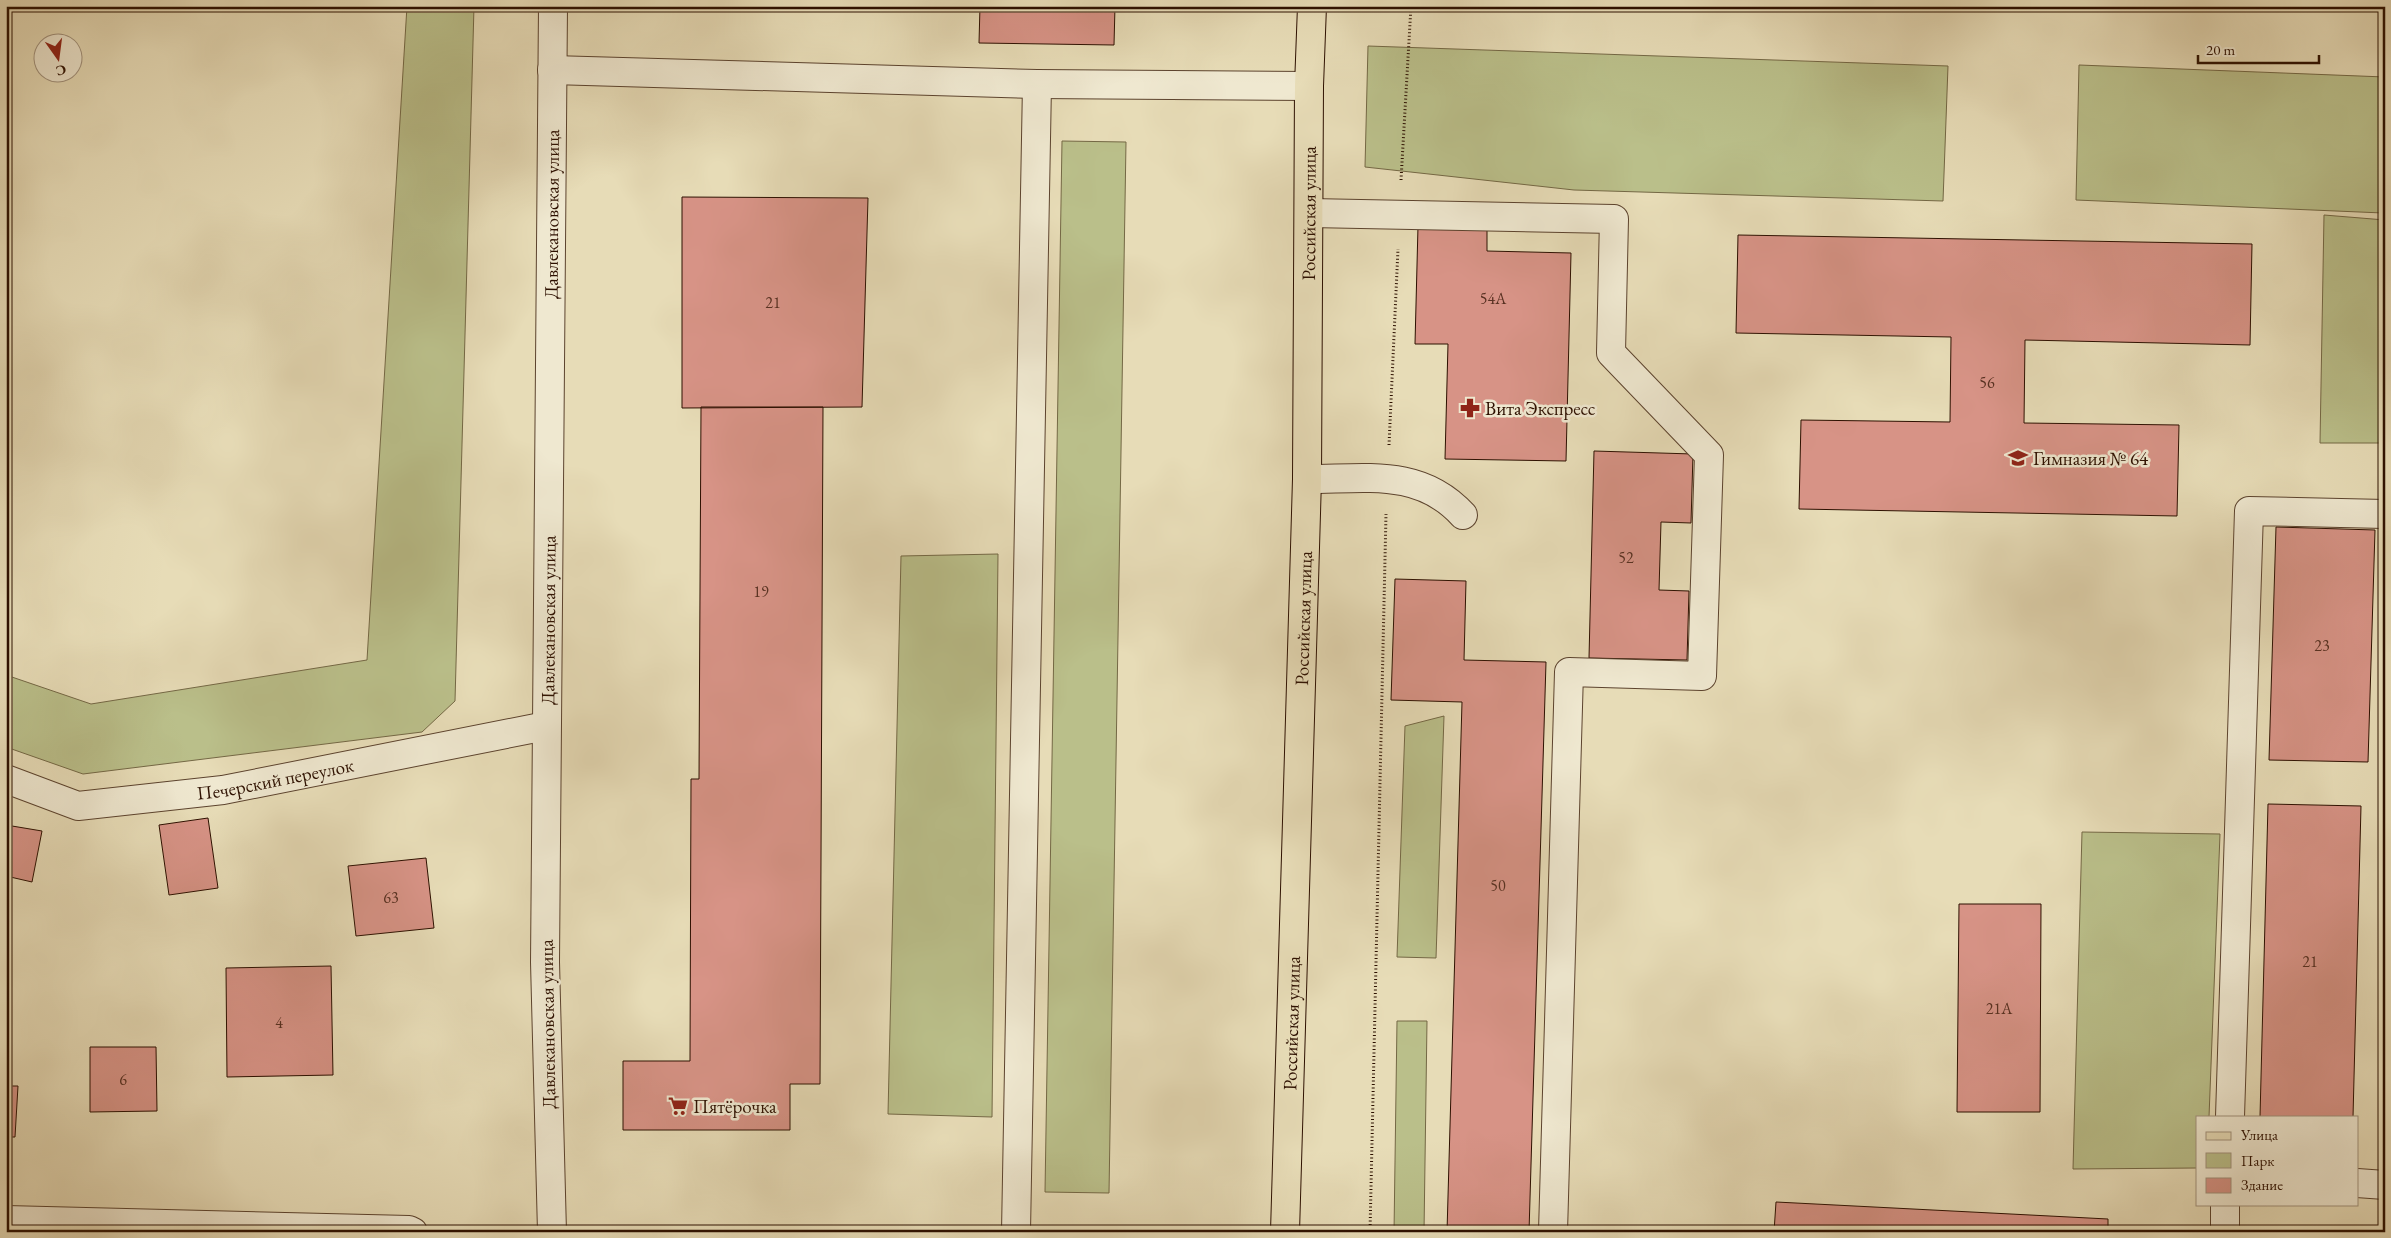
<svg xmlns="http://www.w3.org/2000/svg" width="2391" height="1238" viewBox="0 0 2391 1238" font-family="'EB Garamond',serif">
  <style>
    .green { fill: #babf8a; stroke: #746845 }
    .building { fill: #d79386; stroke: #2d1000 }
    .lines { fill: none; stroke-linecap: round; stroke-linejoin: round }
    .minor-casing { stroke: #5c432e; stroke-width: 30 }
    .major-casing { stroke: #2d1000; stroke-width: 30 }
    .path { stroke: #2d1000; stroke-width: 3; stroke-dasharray: 1 2.5; stroke-linecap: butt }
    .minor { stroke: #efe8d0; stroke-width: 28 }
    .major { stroke: #e7dcb7; stroke-width: 28 }
    .labels { text-anchor: middle; stroke-width: 5; stroke-linejoin: round; paint-order: stroke }
    .number-label { font-size: 16px; fill: #583122 }
    .street-label { font-size: 19px; fill: #2d1000; stroke: #efe8d0 }
    .poi-label { font-size: 19px; fill: #2d1000; stroke: #efe8d0; text-anchor: start }
  </style>
  <rect width="100%" height="100%" fill="#e7dcb7"/>
  <filter id="stains"><feTurbulence type="fractalNoise" baseFrequency=".004" numOctaves="4"/><feColorMatrix values="0 0 0 0 .2 0 0 0 0 .09 0 0 0 0 .02 0 0 0 .5 -.17"/></filter>
  <radialGradient id="worn" r=".72"><stop offset=".6" stop-color="#630" stop-opacity="0"/><stop offset="1" stop-color="#630" stop-opacity=".3"/></radialGradient>
  <path class="green" d="M 407,6 L 474,6 L 455,701 L 422,732 L 83,774 L 6,747 L 6,675 L 91,704 L 367,660 Z
    M 1368,46 L 1948,66 L 1943,201 L 1574,190 L 1365,167 Z
    M 2079,65 L 2385,77 L 2383,213 L 2076,200 Z
    M 1062,141 L 1126,142 L 1109,1193 L 1045,1192 Z
    M 2324,215 L 2385,220 L 2385,443 L 2320,443 Z
    M 998,554 L 992,1117 L 888,1114 L 901,556 Z
    M 1444,716 L 1436,958 L 1397,957 L 1405,726 Z
    M 2082,832 L 2220,834 L 2209,1117 L 2197,1117 L 2197,1168 L 2073,1169 Z
    M 1397,1021 L 1427,1021 L 1424,1232 L 1394,1232 Z"/>
  <path class="building" d="M 980,6 L 1115,6 L 1114,45 L 979,43 Z
    M 682,197 L 868,198 L 862,407 L 682,408 Z
    M 1418,226 L 1487,227 L 1487,251 L 1571,253 L 1566,461 L 1445,459 L 1448,344 L 1415,344 Z
    M 1738,235 L 2252,244 L 2250,345 L 2025,340 L 2024,423 L 2179,425 L 2177,516 L 1799,509 L 1801,420 L 1950,422 L 1951,337 L 1736,333 Z
    M 701,407 L 823,407 L 820,1084 L 790,1084 L 790,1130 L 623,1130 L 623,1061 L 690,1061 L 691,779 L 699,779 Z
    M 1594,451 L 1693,454 L 1691,523 L 1661,522 L 1659,590 L 1689,591 L 1687,660 L 1589,658 Z
    M 2276,527 L 2375,530 L 2368,762 L 2269,760 Z
    M 1395,579 L 1466,581 L 1464,660 L 1546,662 L 1529,1232 L 1447,1232 L 1462,702 L 1391,700 Z
    M 2268,804 L 2361,806 L 2353,1117 L 2260,1117 Z
    M 208,818 L 218,888 L 169,895 L 159,825 Z
    M 6,825 L 42,831 L 32,882 L 6,876 Z
    M 426,858 L 434,928 L 356,936 L 348,866 Z
    M 1959,904 L 2041,904 L 2040,1112 L 1957,1112 Z
    M 331,966 L 333,1075 L 227,1077 L 226,968 Z
    M 90,1047 L 156,1047 L 157,1111 L 90,1112 Z
    M 6,1086 L 18,1086 L 15,1137 L 6,1137 Z
    M 1776,1202 L 2108,1219 L 2108,1232 L 1774,1232 Z"/>
  <g class="lines">
    <defs>
      <g id="minor">
        <path d="M 552,70 L 1037,84 L 1309,86"/>
        <path d="M 1310,213 L 1614,219 L 1611,353 L 1709,455 L 1702,676 L 1569,672 L 1553,1232"/>
        <path d="M 1307,479 C 1366,479 1420,468 1463,515"/>
        <path id="s1" d="M 6,779 L 78,806 L 223,790 L 546,726"/>
        <path d="M 2230,1117 L 2249,511 L 2385,514"/>
        <path d="M 2357,1183 L 2385,1185"/>
        <path d="M 6,1220 L 409,1230 L 413,1232"/>
        <path id="s2" d="M 552,1232 L 545,962 L 553,6"/>
        <path d="M 1016,1232 L 1037,84"/>
        <path d="M 2225,1232 L 2225,1204"/>
      </g>
      <g id="major">
        <path id="s3" d="M 1285,1232 L 1307,479 L 1309,86 L 1312,6"/>
      </g>
    </defs>
    <use href="#minor" class="minor-casing"/>
    <use href="#major" class="major-casing"/>
    <path class="path" d="M 1401,180 L 1411,6
      M 1389,445 L 1398,249
      M 1370,1232 L 1386,514"/>
    <use href="#minor" class="minor"/>
    <use href="#major" class="major"/>
  </g>
  <defs>
    <symbol id="pharmacy-bare" viewBox="-9 -9 18 18"><path d="M-2-6h4v4h4v4h-4v4h-4v-4h-4v-4h4Z" fill="#8f2418" stroke="#efe8d0" stroke-width="2.5" paint-order="stroke"/></symbol>
    <symbol id="school-bare" viewBox="-9 -9 18 18"><path d="M0-5L7-2L0 1L-7-2ZM-4 1L0 2.5L4 1V4Q0 6-4 4Z" fill="#8f2418" stroke="#efe8d0" stroke-width="2.5" paint-order="stroke"/></symbol>
    <symbol id="supermarket-bare" viewBox="-9 -9 18 18"><path d="M-6-5.5h2.5l.6 2H6L4.5 2H-2.5L-4.4-4H-6ZM-1.5 3.2a1.3 1.3 0 1 0 .1 0ZM3 3.2a1.3 1.3 0 1 0 .1 0Z" fill="#8f2418" stroke="#efe8d0" stroke-width="2.5" paint-order="stroke"/></symbol>
  </defs>
  <g fill-rule="evenodd">
    <use href="#pharmacy-bare" x="1456" y="394" width="28" height="28"/>
    <use href="#school-bare" x="2004" y="444" width="28" height="28"/>
    <use href="#supermarket-bare" x="664" y="1092" width="28" height="28"/>
  </g>
  <g class="labels">
    <g class="number-label">
      <text x="1493" y="304">54А</text>
      <text x="773" y="308">21</text>
      <text x="1987" y="388">56</text>
      <text x="1626" y="563">52</text>
      <text x="761" y="597">19</text>
      <text x="2322" y="651">23</text>
      <text x="1498" y="891">50</text>
      <text x="391" y="903">63</text>
      <text x="2310" y="967">21</text>
      <text x="1999" y="1014">21А</text>
      <text x="279" y="1028">4</text>
      <text x="123" y="1085">6</text>
    </g>
    <g class="street-label">
      <text dy="7" stroke="none"><textPath href="#s2" startOffset="1018">Давлекановская улица</textPath></text>
      <text dy="7" stroke="none"><textPath href="#s3" startOffset="1019">Российская улица</textPath></text>
      <text dy="7" stroke="none"><textPath href="#s2" startOffset="612">Давлекановская улица</textPath></text>
      <text dy="7" stroke="none"><textPath href="#s3" startOffset="614">Российская улица</textPath></text>
      <text dy="7" stroke="none"><textPath href="#s1" startOffset="276">Печерский переулок</textPath></text>
      <text transform="translate(547 1024) rotate(-91)" y="7">Давлекановская улица</text>
      <text dy="7" stroke="none"><textPath href="#s3" startOffset="209">Российская улица</textPath></text>
    </g>
    <g class="poi-label">
      <text x="1485" y="415">Вита Экспресс</text>
      <text x="2033" y="465">Гимназия № 64</text>
      <text x="693" y="1113">Пятёрочка</text>
    </g>
  </g>
  <rect width="2391" height="1238" fill="none" stroke="#e7dcb7" stroke-width="25"/>
  <rect x="8" y="8" width="2376" height="1223" fill="none" stroke="#2d1000" stroke-width="2.5"/>
  <rect x="12" y="12" width="2366" height="1213" fill="none" stroke="#2d1000"/>
  <rect x="2196" y="1116" width="162" height="90" fill="#efe8d0" stroke="#a1927d"/>
  <rect x="2206" y="1132" width="25" height="8" fill="#e7dcb7" stroke="#a1927d"/>
  <text x="2241" y="1140" font-size="15" fill="#2d1000">Улица</text>
  <rect x="2206" y="1153" width="25" height="15" fill="#babf8a" stroke="#a1927d"/>
  <text x="2241" y="1166" font-size="15" fill="#2d1000">Парк</text>
  <rect x="2206" y="1178" width="25" height="15" fill="#d79386" stroke="#a1927d"/>
  <text x="2241" y="1190" font-size="15" fill="#2d1000">Здание</text>
  <g transform="translate(58 58) rotate(166)"><circle r="24" fill="#efe8d0" stroke="#a1927d"/>
  <path d="M0-4L9 19L0 12L-9 19Z" fill="#8f2418"/>
  <text y="-8" font-size="14" font-weight="bold" text-anchor="middle" fill="#2d1000">С</text>
  </g>
  <path d="M2198 55v8h121v-8" fill="none" stroke="#2d1000" stroke-width="2.5"/>
  <text x="2206" y="55" font-size="15" fill="#2d1000" stroke="#efe8d0" stroke-width="4" paint-order="stroke">20 m</text>
  <rect width="100%" height="100%" filter="url(#stains)"/>
  <rect width="100%" height="100%" fill="url(#worn)"/>
</svg>
